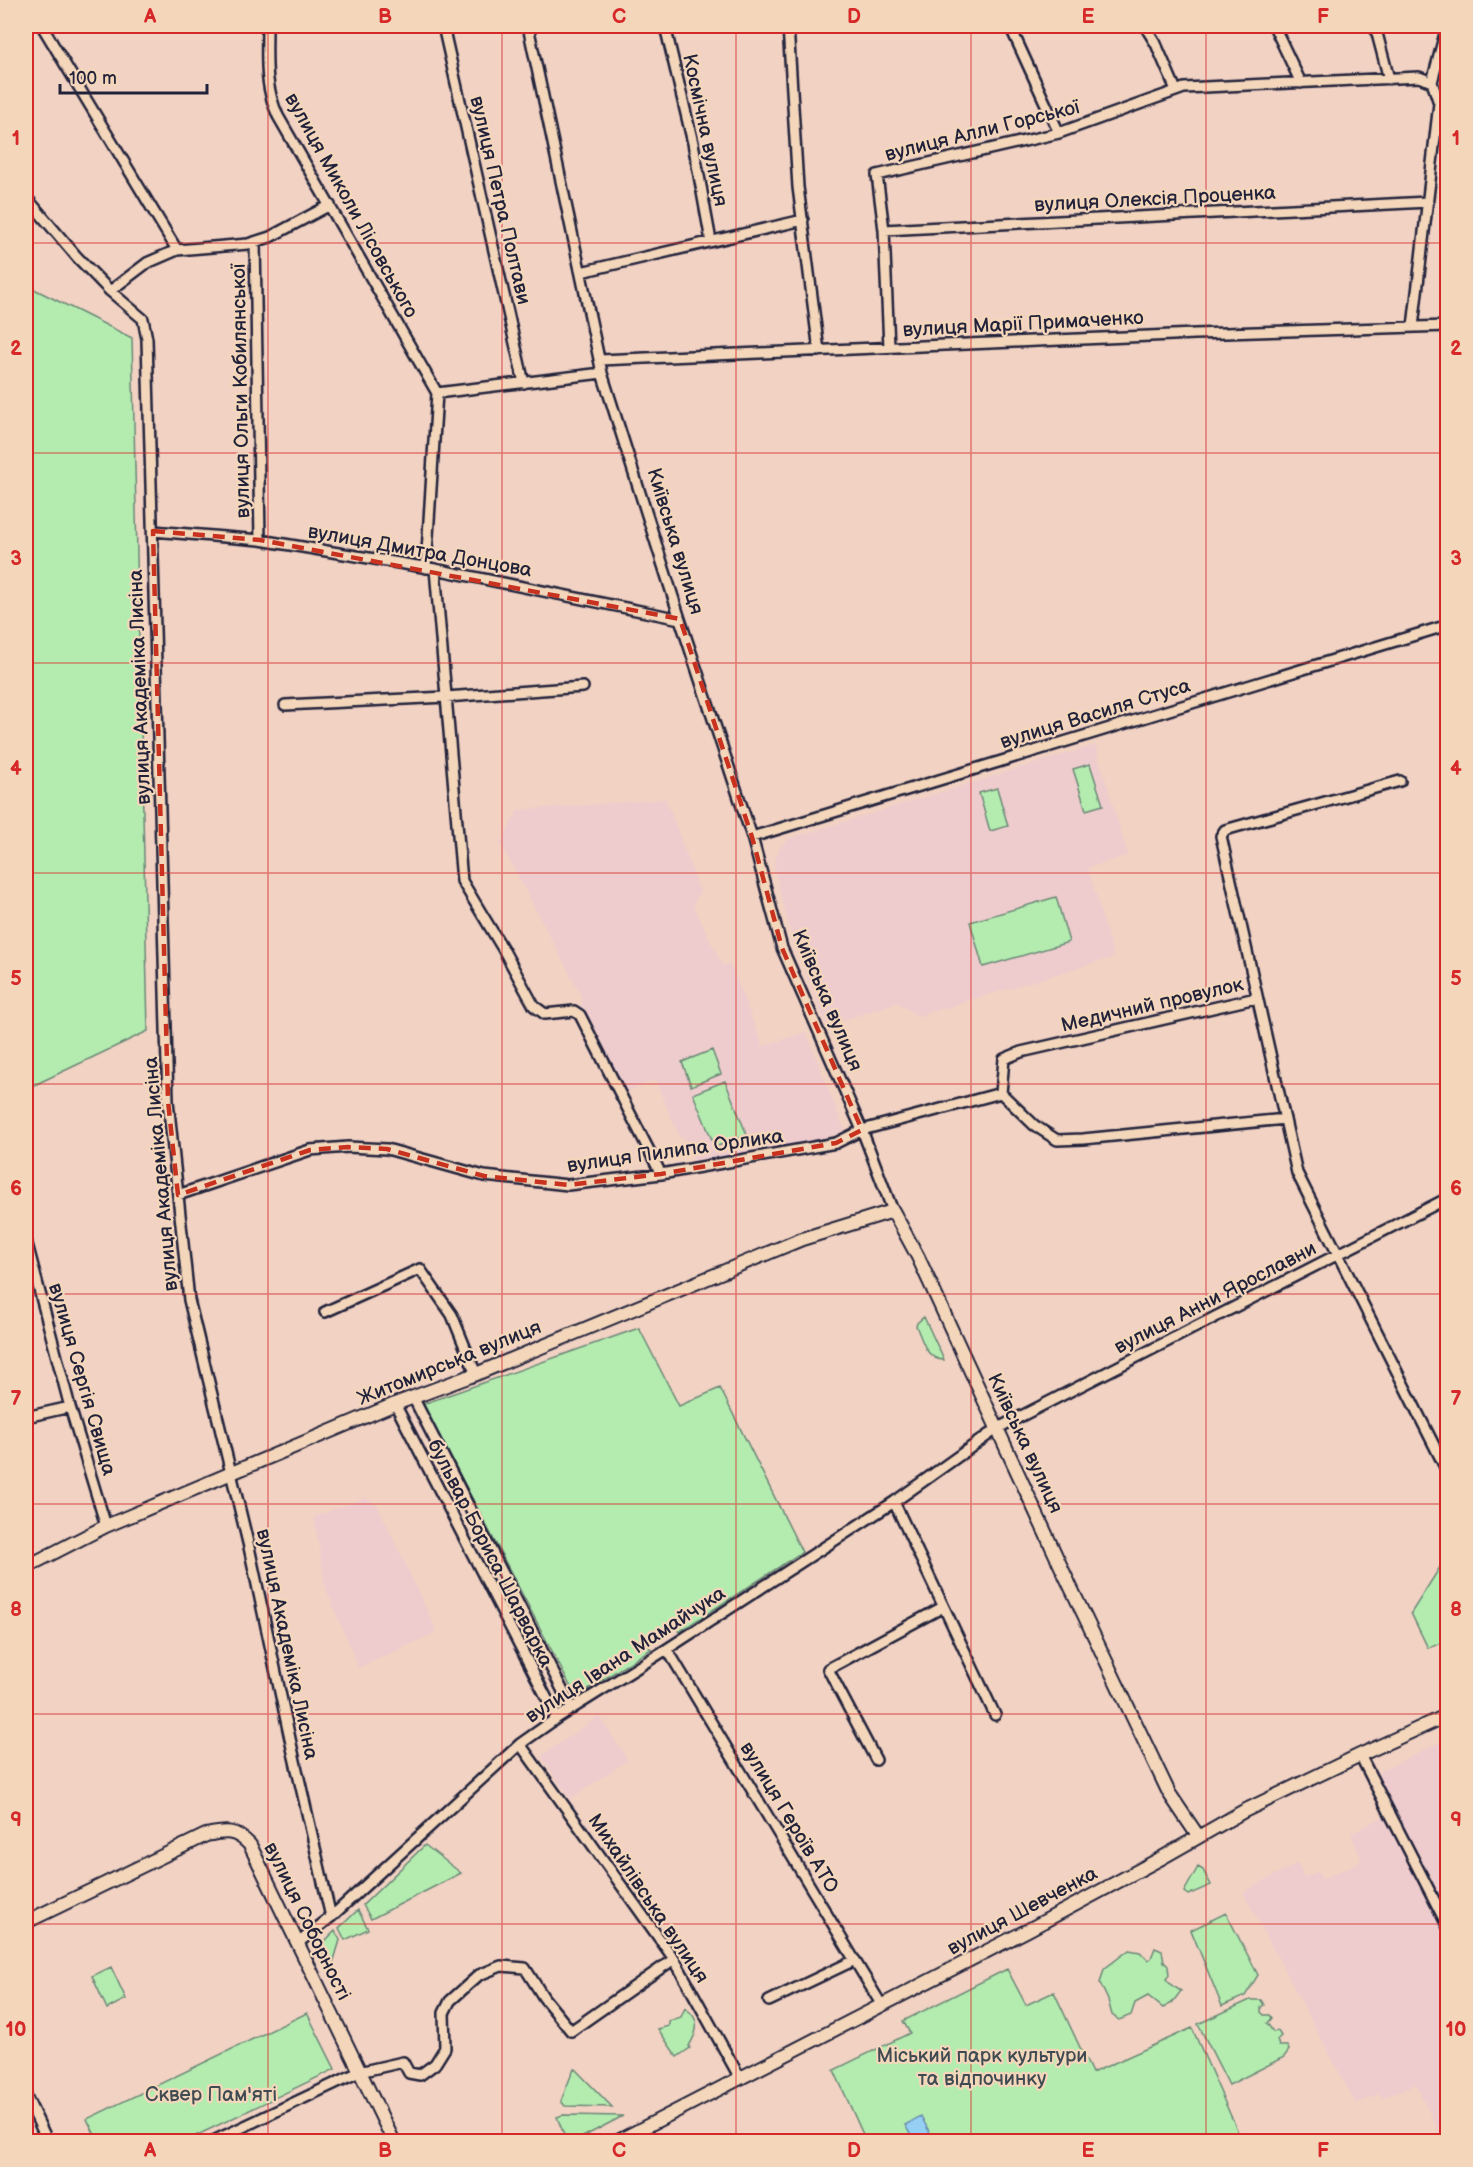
<svg xmlns="http://www.w3.org/2000/svg" width="1473" height="2167" viewBox="0 0 1473 2167" font-family="'Balsamiq Sans',sans-serif">
  <style>
    .built { fill: #eecccd }
    .green { fill: #b4ecb0; stroke: #6b8776; stroke-width: 1.5 }
    .water { fill: #95cff4; stroke: #678aaa; stroke-width: 1.5 }
    .lines { fill: none; stroke-linecap: round; stroke-linejoin: round }
    .street-casing { stroke: #22223b; stroke-width: 14 }
    .secondary-casing { stroke: #22223b; stroke-width: 16 }
    .street { stroke: #f4d7bb; stroke-width: 9 }
    .secondary { stroke: #f4d7bb; stroke-width: 12 }
    .marked { fill: none; stroke: #c8321e; stroke-width: 4.5; stroke-dasharray: 12 8; stroke-linejoin: round }
    .grid { fill: none; stroke: #d62828; stroke-width: 1.5; stroke-opacity: 0.55 }
    .labels { text-anchor: middle; stroke-width: 4.5; stroke-linejoin: round; paint-order: stroke }
    .street-label { font-size: 20px; fill: #22223b; stroke: #f4d7bb }
    .park-label { font-size: 20px; fill: #3f4a52; stroke: #f4d7bb }
    .neatline { fill: none; stroke: #d62828; stroke-width: 2 }
    .grid-label { font-size: 20px; text-anchor: middle; font-weight: bold; fill: #d62828 }
  </style>
  <rect width="100%" height="100%" fill="#f1d2c3"/>
  <filter id="ink" filterUnits="userSpaceOnUse"><feTurbulence type="fractalNoise" baseFrequency=".0167" numOctaves="2"/><feDisplacementMap in="SourceGraphic" scale="12" xChannelSelector="R" yChannelSelector="G"/><feConvolveMatrix kernelMatrix="1 2 1 2 8 2 1 2 1" color-interpolation-filters="sRGB"/></filter>
  <g filter="url(#ink)">
    <path class="built" d="M 1095,745 L 1128,855 L 1088,868 L 1114,957 L 918,1016 L 897,1002 L 827,1026 L 792,938 L 777,880 L 774,863 L 779,849 L 788,839 Z
      M 666,799 L 700,892 L 693,904 L 722,965 L 730,964 L 763,1046 L 806,1032 L 845,1132 L 797,1145 L 695,1164 L 684,1137 L 680,1138 L 655,1080 L 624,1093 L 582,1011 L 581,995 L 501,844 L 518,810 Z
      M 365,1498 L 378,1506 L 437,1632 L 359,1668 L 326,1589 L 314,1517 Z
      M 599,1716 L 628,1760 L 570,1799 L 541,1756 Z
      M 1447,1739 L 1447,1917 L 1376,1773 Z
      M 1386,1815 L 1447,1939 L 1448,2136 L 1442,2139 L 1416,2084 L 1382,2098 L 1379,2094 L 1356,2104 L 1243,1892 L 1298,1863 L 1304,1877 L 1318,1872 L 1322,1879 L 1362,1861 L 1351,1834 Z"/>
    <path class="green" d="M 26,285 L 132,338 L 148,1031 L 26,1089 Z
      M 1090,764 L 1103,805 L 1086,810 L 1073,769 Z
      M 997,788 L 1008,826 L 990,831 L 979,793 Z
      M 1056,897 L 1069,942 L 983,967 L 970,922 Z
      M 712,1050 L 721,1074 L 691,1086 L 682,1062 Z
      M 725,1081 L 747,1135 L 715,1147 L 693,1094 Z
      M 924,1317 L 944,1360 C 926,1360 923,1341 916,1326 L 917,1323 Z
      M 639,1328 L 679,1406 L 720,1388 L 802,1552 L 679,1632 L 673,1624 L 644,1640 L 651,1649 L 576,1697 L 423,1404 Z
      M 1447,1556 L 1447,1651 L 1444,1642 L 1428,1648 L 1411,1613 Z
      M 425,1845 L 461,1873 L 371,1919 L 363,1905 Z
      M 1198,1867 L 1203,1870 L 1211,1885 L 1188,1895 L 1184,1892 Z
      M 358,1910 L 368,1929 L 345,1940 L 339,1928 Z
      M 1226,1913 L 1258,1975 L 1245,1996 L 1222,2006 L 1191,1930 Z
      M 335,1931 L 340,1940 L 331,1970 L 319,1947 Z
      M 1155,1948 L 1162,1951 L 1164,1962 L 1168,1966 L 1169,1975 L 1166,1979 L 1171,1985 L 1181,1991 L 1172,2003 L 1163,2008 L 1148,1996 L 1135,2003 L 1131,2015 L 1119,2020 L 1112,2015 L 1108,2000 L 1100,1983 L 1104,1969 L 1129,1950 L 1140,1952 L 1148,1960 L 1151,1958 Z
      M 111,1967 L 126,1999 L 107,2009 L 92,1976 Z
      M 1007,1969 L 1026,2005 L 1054,1992 L 1092,2073 L 1192,2028 L 1242,2141 L 866,2141 L 834,2070 L 910,2033 L 903,2021 Z
      M 1250,2000 L 1261,2000 L 1264,2005 L 1261,2007 L 1261,2012 L 1264,2015 L 1269,2015 L 1271,2018 L 1267,2023 L 1273,2032 L 1278,2031 L 1281,2036 L 1277,2040 L 1279,2046 L 1287,2046 L 1289,2050 L 1284,2057 L 1229,2085 L 1198,2024 Z
      M 685,2008 C 701,2019 698,2031 689,2046 L 690,2048 L 677,2057 L 658,2029 L 669,2026 L 669,2021 L 681,2017 Z
      M 307,2013 L 335,2069 L 185,2141 L 98,2141 L 87,2119 Z
      M 574,2068 L 612,2107 L 565,2106 L 561,2101 Z
      M 563,2115 L 623,2116 L 575,2141 L 567,2142 L 557,2117 Z"/>
    <path class="water" d="M 921,2116 L 934,2141 L 914,2141 L 905,2125 Z"/>
    <g class="lines">
      <defs>
        <path id="street" d="M 42,26 L 177,250
          M 267,26 C 267,59 264,85 278,116 L 437,393
          M 443,26 L 524,383
          M 528,26 L 602,373 L 680,619 L 752,837 L 782,948 L 862,1130 L 893,1211
          M 665,26 L 693,143 L 711,241
          M 788,26 L 798,187 L 819,351
          M 1010,26 L 1059,133
          M 1145,26 L 1156,44 L 1176,90
          M 1274,26 L 1301,83
          M 1375,26 L 1389,79
          M 26,197 L 77,257 L 110,291 L 143,319 L 147,339 L 168,1101 L 189,1300 L 249,1547 L 292,1748 L 331,1917
          M 884,230 L 1428,202
          M 255,242 L 260,540
          M 581,272 L 803,220
          M 110,291 L 147,263 L 177,250 L 248,244 L 270,237 L 330,205
          M 1413,327 L 1439,103 L 1432,82 L 1447,26
          M 889,347 L 884,230 L 877,175 L 1059,133 L 1184,88 L 1419,77 L 1432,82
          M 600,360 L 1195,334 L 1448,326
          M 153,531 L 260,540 L 435,569 L 680,619
          M 426,568 L 437,393 L 602,373
          M 435,569 L 462,881 L 503,949 L 534,1006 L 545,1014 L 574,1011 L 580,1015 L 661,1174
          M 285,705 L 446,697 L 583,687
          M 1400,781 L 1225,830 L 1221,836 L 1297,1173 L 1448,1473
          M 752,837 L 1448,625
          M 1256,998 L 1021,1052 L 1004,1059 L 1001,1093 L 1034,1125 L 1057,1140 L 1083,1139 L 1285,1119
          M 178,1195 L 310,1150 L 348,1147 L 387,1149 L 484,1176 L 568,1185 L 661,1174 L 836,1143 L 862,1130 L 1001,1093
          M 26,1240 L 70,1407 L 106,1526
          M 325,1312 L 420,1269 L 452,1315 L 476,1374
          M 413,1397 L 572,1709
          M 395,1404 L 557,1718
          M 26,1417 L 70,1407
          M 894,1502 L 995,1715
          M 667,1649 L 881,2004
          M 520,1744 L 674,1959 L 740,2078
          M 1360,1755 L 1448,1927
          M 876,1760 L 828,1669 L 943,1607
          M 298,1943 L 331,1917 L 520,1744 L 557,1718 L 667,1649 L 894,1502 L 998,1428 L 1448,1198
          M 769,2001 L 855,1960
          M 26,2096 L 48,2142
          M 211,2142 L 359,2072 L 403,2062 L 409,2073 L 420,2075 L 435,2064 L 445,2048 L 444,2013 L 450,2001 L 479,1975 L 501,1966 L 525,1968 L 544,1998 L 571,2031 L 674,1959"/>
        <path id="secondary" d="M 26,1567 L 106,1526 L 395,1404 L 476,1374 L 802,1239 L 893,1211 L 918,1257 L 1063,1571 L 1169,1793 L 1198,1836
          M 26,1922 L 206,1835 C 226,1831 235,1829 250,1845 L 394,2142
          M 616,2142 L 1028,1930 L 1158,1860 L 1244,1811 L 1360,1755 L 1448,1715"/>
      </defs>
      <use href="#street" class="street-casing"/>
      <use href="#secondary" class="secondary-casing"/>
      <use href="#street" class="street"/>
      <use href="#secondary" class="secondary"/>
    </g>
  </g>
  <path class="marked" d="M 153,531 L 260,540 L 680,619 L 752,837 L 782,948 L 862,1130 L 836,1143 L 661,1174 L 568,1185 L 484,1176 L 387,1149 L 348,1147 L 310,1150 L 178,1195 L 168,1101 Z"/>
  <path class="grid" d="M 268,26 L 268,2142M 502,26 L 502,2142M 736,26 L 736,2142M 971,26 L 971,2142M 1206,26 L 1206,2142M 26,243 L 1448,243M 26,453 L 1448,453M 26,663 L 1448,663M 26,873 L 1448,873M 26,1084 L 1448,1084M 26,1294 L 1448,1294M 26,1504 L 1448,1504M 26,1714 L 1448,1714M 26,1924 L 1448,1924"/>
  <g class="labels">
    <g class="street-label">
      <text transform="translate(706 130) rotate(78)" y="7">Космічна вулиця</text>
      <text transform="translate(982 130) rotate(-14)" y="7">вулиця Алли Горської</text>
      <text transform="translate(1155 198) rotate(-3)" y="7">вулиця Олексія Проценка</text>
      <text transform="translate(501 200) rotate(77)" y="7">вулиця Петра Полтави</text>
      <text transform="translate(352 205) rotate(61)" y="7">вулиця Миколи Лісовського</text>
      <text transform="translate(1023 323) rotate(-3)" y="7">вулиця Марії Примаченко</text>
      <text transform="translate(240 391) rotate(-91)" y="7">вулиця Ольги Кобилянської</text>
      <text transform="translate(676 541) rotate(73)" y="7">Київська вулиця</text>
      <text transform="translate(420 550) rotate(10)" y="7">вулиця Дмитра Донцова</text>
      <text transform="translate(139 687) rotate(-92)" y="7">вулиця Академіка Лисіна</text>
      <text transform="translate(1095 713) rotate(-17)" y="7">вулиця Василя Стуса</text>
      <text transform="translate(828 1000) rotate(67)" y="7">Київська вулиця</text>
      <text transform="translate(1152 1004) rotate(-13)" y="7">Медичний провулок</text>
      <text transform="translate(675 1150) rotate(-8)" y="7">вулиця Пилипа Орлика</text>
      <text transform="translate(160 1174) rotate(-95)" y="7">вулиця Академіка Лисіна</text>
      <text transform="translate(1215 1297) rotate(-27)" y="7">вулиця Анни Ярославни</text>
      <text transform="translate(449 1362) rotate(-22)" y="7">Житомирська вулиця</text>
      <text transform="translate(83 1379) rotate(74)" y="7">вулиця Сергія Свища</text>
      <text transform="translate(1026 1443) rotate(65)" y="7">Київська вулиця</text>
      <text transform="translate(491 1553) rotate(63)" y="7">бульвар Бориса Шарварка</text>
      <text transform="translate(288 1644) rotate(78)" y="7">вулиця Академіка Лисіна</text>
      <text transform="translate(625 1654) rotate(-33)" y="7">вулиця Івана Мамайчука</text>
      <text transform="translate(790 1817) rotate(59)" y="7">вулиця Героїв АТО</text>
      <text transform="translate(649 1898) rotate(56)" y="7">Михайлівська вулиця</text>
      <text transform="translate(1022 1910) rotate(-28)" y="7">вулиця Шевченка</text>
      <text transform="translate(308 1921) rotate(64)" y="7">вулиця Соборності</text>
    </g>
    <g class="park-label">
      <text x="982" y="2062">Міський парк культури<tspan x="982" dy="23">та відпочинку</tspan></text>
      <text x="211" y="2101">Сквер Пам'яті</text>
    </g>
  </g>
  <rect width="1473" height="2167" fill="none" stroke="#f4d7bb" stroke-width="66"/>
  <path d="M60 84v9h147v-9" fill="none" stroke="#22223b" stroke-width="3"/>
  <text x="69" y="84" font-size="18" fill="#22223b" stroke="#f4d7bb" stroke-width="4.5" paint-order="stroke">100 m</text>
  <rect x="33" y="33" width="1407" height="2101" class="neatline"/>
  <g class="grid-label">
    <text x="150" y="23">A</text>
    <text x="385" y="23">B</text>
    <text x="619" y="23">C</text>
    <text x="854" y="23">D</text>
    <text x="1088" y="23">E</text>
    <text x="1323" y="23">F</text>
    <text x="16" y="145">1</text>
    <text x="1456" y="145">1</text>
    <text x="16" y="355">2</text>
    <text x="1456" y="355">2</text>
    <text x="16" y="565">3</text>
    <text x="1456" y="565">3</text>
    <text x="16" y="775">4</text>
    <text x="1456" y="775">4</text>
    <text x="16" y="985">5</text>
    <text x="1456" y="985">5</text>
    <text x="16" y="1195">6</text>
    <text x="1456" y="1195">6</text>
    <text x="16" y="1405">7</text>
    <text x="1456" y="1405">7</text>
    <text x="16" y="1616">8</text>
    <text x="1456" y="1616">8</text>
    <text x="16" y="1826">9</text>
    <text x="1456" y="1826">9</text>
    <text x="16" y="2036">10</text>
    <text x="1456" y="2036">10</text>
    <text x="150" y="2157">A</text>
    <text x="385" y="2157">B</text>
    <text x="619" y="2157">C</text>
    <text x="854" y="2157">D</text>
    <text x="1088" y="2157">E</text>
    <text x="1323" y="2157">F</text>
  </g>
</svg>
